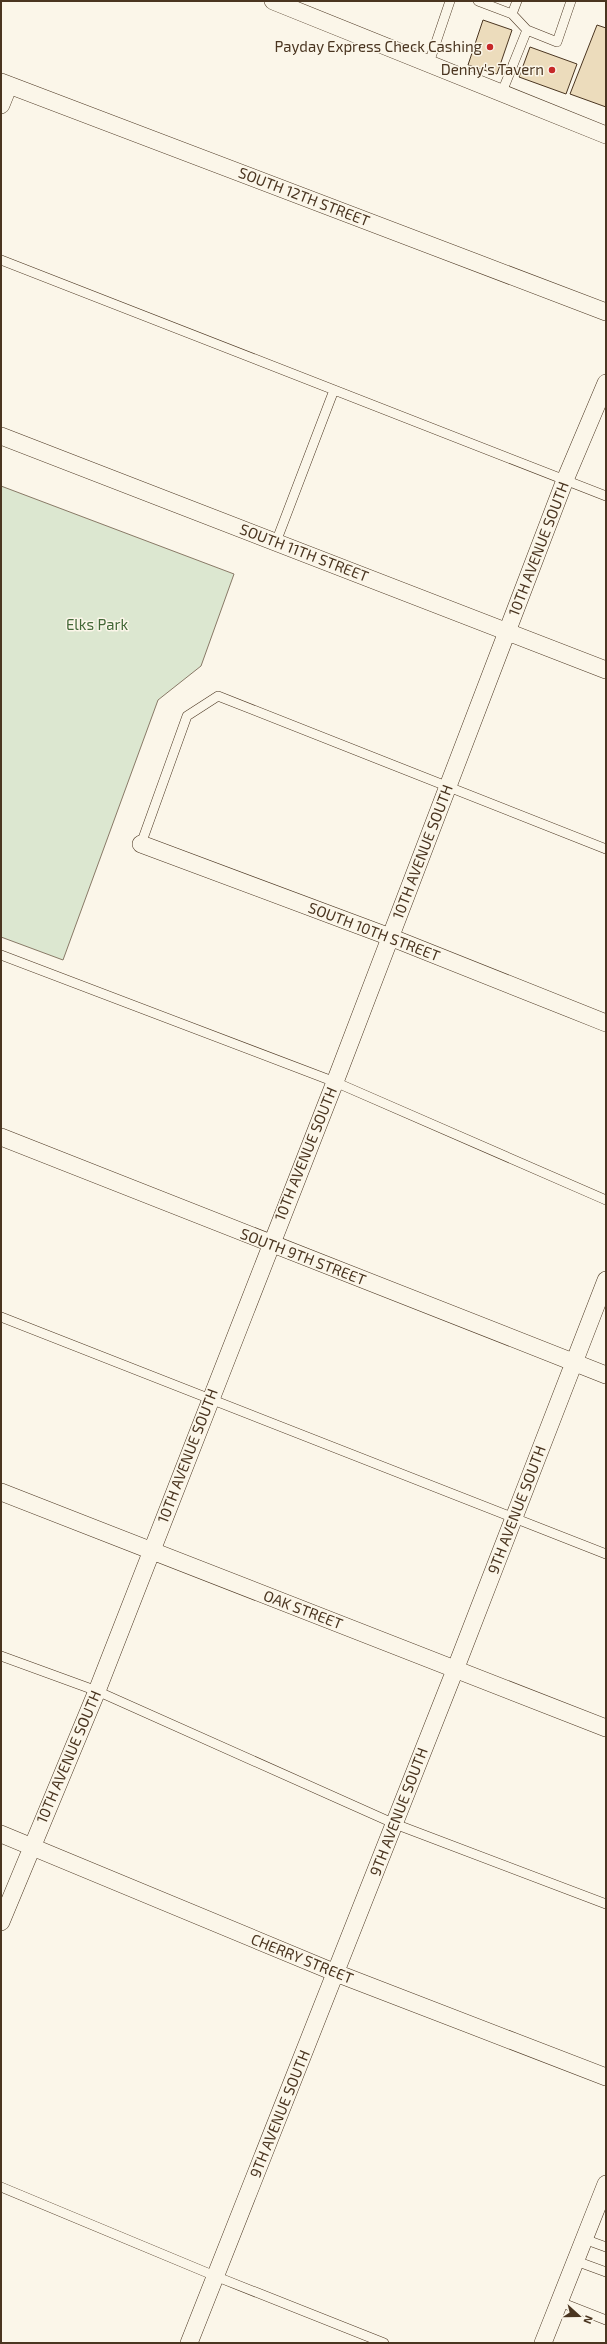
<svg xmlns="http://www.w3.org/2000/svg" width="607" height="2344" viewBox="0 0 607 2344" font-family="'Exo 2',sans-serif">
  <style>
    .green { fill: #dce7d0; stroke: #887966 }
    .building { fill: #ecdcbc; stroke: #4a3520 }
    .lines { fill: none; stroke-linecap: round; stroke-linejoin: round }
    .service-casing { stroke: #4a3520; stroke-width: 10 }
    .minor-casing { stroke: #4a3520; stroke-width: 18 }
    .service { stroke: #fbf6e9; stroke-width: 9 }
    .minor { stroke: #fbf6e9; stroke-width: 17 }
    .poi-dot { fill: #c62828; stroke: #fbf6e9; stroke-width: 1.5 }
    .labels { text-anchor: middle; stroke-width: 3; stroke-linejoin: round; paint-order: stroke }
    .poi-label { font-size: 15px; fill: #4a3520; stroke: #fbf6e9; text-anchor: end }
    .street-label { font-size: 15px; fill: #4a3520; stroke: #fbf6e9 }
    .park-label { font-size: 15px; fill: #436837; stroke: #fbf6e9 }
  </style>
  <rect width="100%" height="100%" fill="#fbf6e9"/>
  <path class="green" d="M 1,486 L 234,574 L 201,666 L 158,700 L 63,960 L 1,937 Z"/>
  <path class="building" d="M 483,20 L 512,30 L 497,74 L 468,65 Z
    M 597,25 L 606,28 L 606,107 L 570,94 Z
    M 530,47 L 577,64 L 566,94 L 519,77 Z"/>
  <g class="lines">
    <defs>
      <path id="service" d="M 478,1 L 512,14 L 517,1
        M 512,14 L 527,30 L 557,42 L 571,1
        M 429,63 L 450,1
        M 502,92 L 527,30
        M 1,260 L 606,496
        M 276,542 L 334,390
        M 141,844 L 187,716 L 218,696 L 606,849
        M 1,955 L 335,1082 L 606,1200
        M 1,1317 L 606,1554
        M 1,1656 L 97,1691 L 395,1824 L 606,1904
        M 1,2187 L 215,2276 L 384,2343
        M 584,2239 L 606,2247
        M 576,2261 L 606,2272
        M 560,2302 L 606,2320"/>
      <path id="minor" d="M 273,1 L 606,135
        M 1,82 L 606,312
        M 1,105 L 9,85
        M 1,436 L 606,670
        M 141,844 L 390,937 L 606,1023
        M 1,1137 L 606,1375
        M 1,1492 L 606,1728
        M 1,1834 L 336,1973 L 606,2077
        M 1,1922 L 97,1691 L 335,1082 L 565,480 L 606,383
        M 189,2343 L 455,1670 L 606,1280
        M 543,2343 L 606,2184"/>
    </defs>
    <use href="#service" class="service-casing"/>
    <use href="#minor" class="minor-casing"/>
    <use href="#service" class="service"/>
    <use href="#minor" class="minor"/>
  </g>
  <g class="poi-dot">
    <circle cx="490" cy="47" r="4"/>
    <circle cx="552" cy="70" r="4"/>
  </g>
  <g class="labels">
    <g class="poi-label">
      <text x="482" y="52">Payday Express Check Cashing</text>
      <text x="544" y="75">Denny's Tavern</text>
    </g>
    <g class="street-label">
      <text transform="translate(304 197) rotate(21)" y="5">SOUTH 12TH STREET</text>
      <text transform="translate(539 549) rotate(-69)" y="5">10TH AVENUE SOUTH</text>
      <text transform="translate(304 553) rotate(21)" y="5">SOUTH 11TH STREET</text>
      <text transform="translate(423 852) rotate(-69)" y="5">10TH AVENUE SOUTH</text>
      <text transform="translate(374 932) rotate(21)" y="5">SOUTH 10TH STREET</text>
      <text transform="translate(306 1154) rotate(-68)" y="5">10TH AVENUE SOUTH</text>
      <text transform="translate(303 1257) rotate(21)" y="5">SOUTH 9TH STREET</text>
      <text transform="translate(188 1456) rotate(-69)" y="5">10TH AVENUE SOUTH</text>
      <text transform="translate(517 1510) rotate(-69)" y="5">9TH AVENUE SOUTH</text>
      <text transform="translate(303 1610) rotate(21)" y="5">OAK STREET</text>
      <text transform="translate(69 1757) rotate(-67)" y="5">10TH AVENUE SOUTH</text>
      <text transform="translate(399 1812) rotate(-69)" y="5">9TH AVENUE SOUTH</text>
      <text transform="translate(302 1959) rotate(22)" y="5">CHERRY STREET</text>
      <text transform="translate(280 2114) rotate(-68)" y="5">9TH AVENUE SOUTH</text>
    </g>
    <g class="park-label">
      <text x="97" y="630">Elks Park</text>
    </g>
  </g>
  <rect width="607" height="2344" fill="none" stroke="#4a3520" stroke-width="4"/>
  <g transform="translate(579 2316) rotate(111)" stroke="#fbf6e9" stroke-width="3" paint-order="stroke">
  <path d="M0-3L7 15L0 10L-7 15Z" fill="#4a3520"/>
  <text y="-6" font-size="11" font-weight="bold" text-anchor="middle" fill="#4a3520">N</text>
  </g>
</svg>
